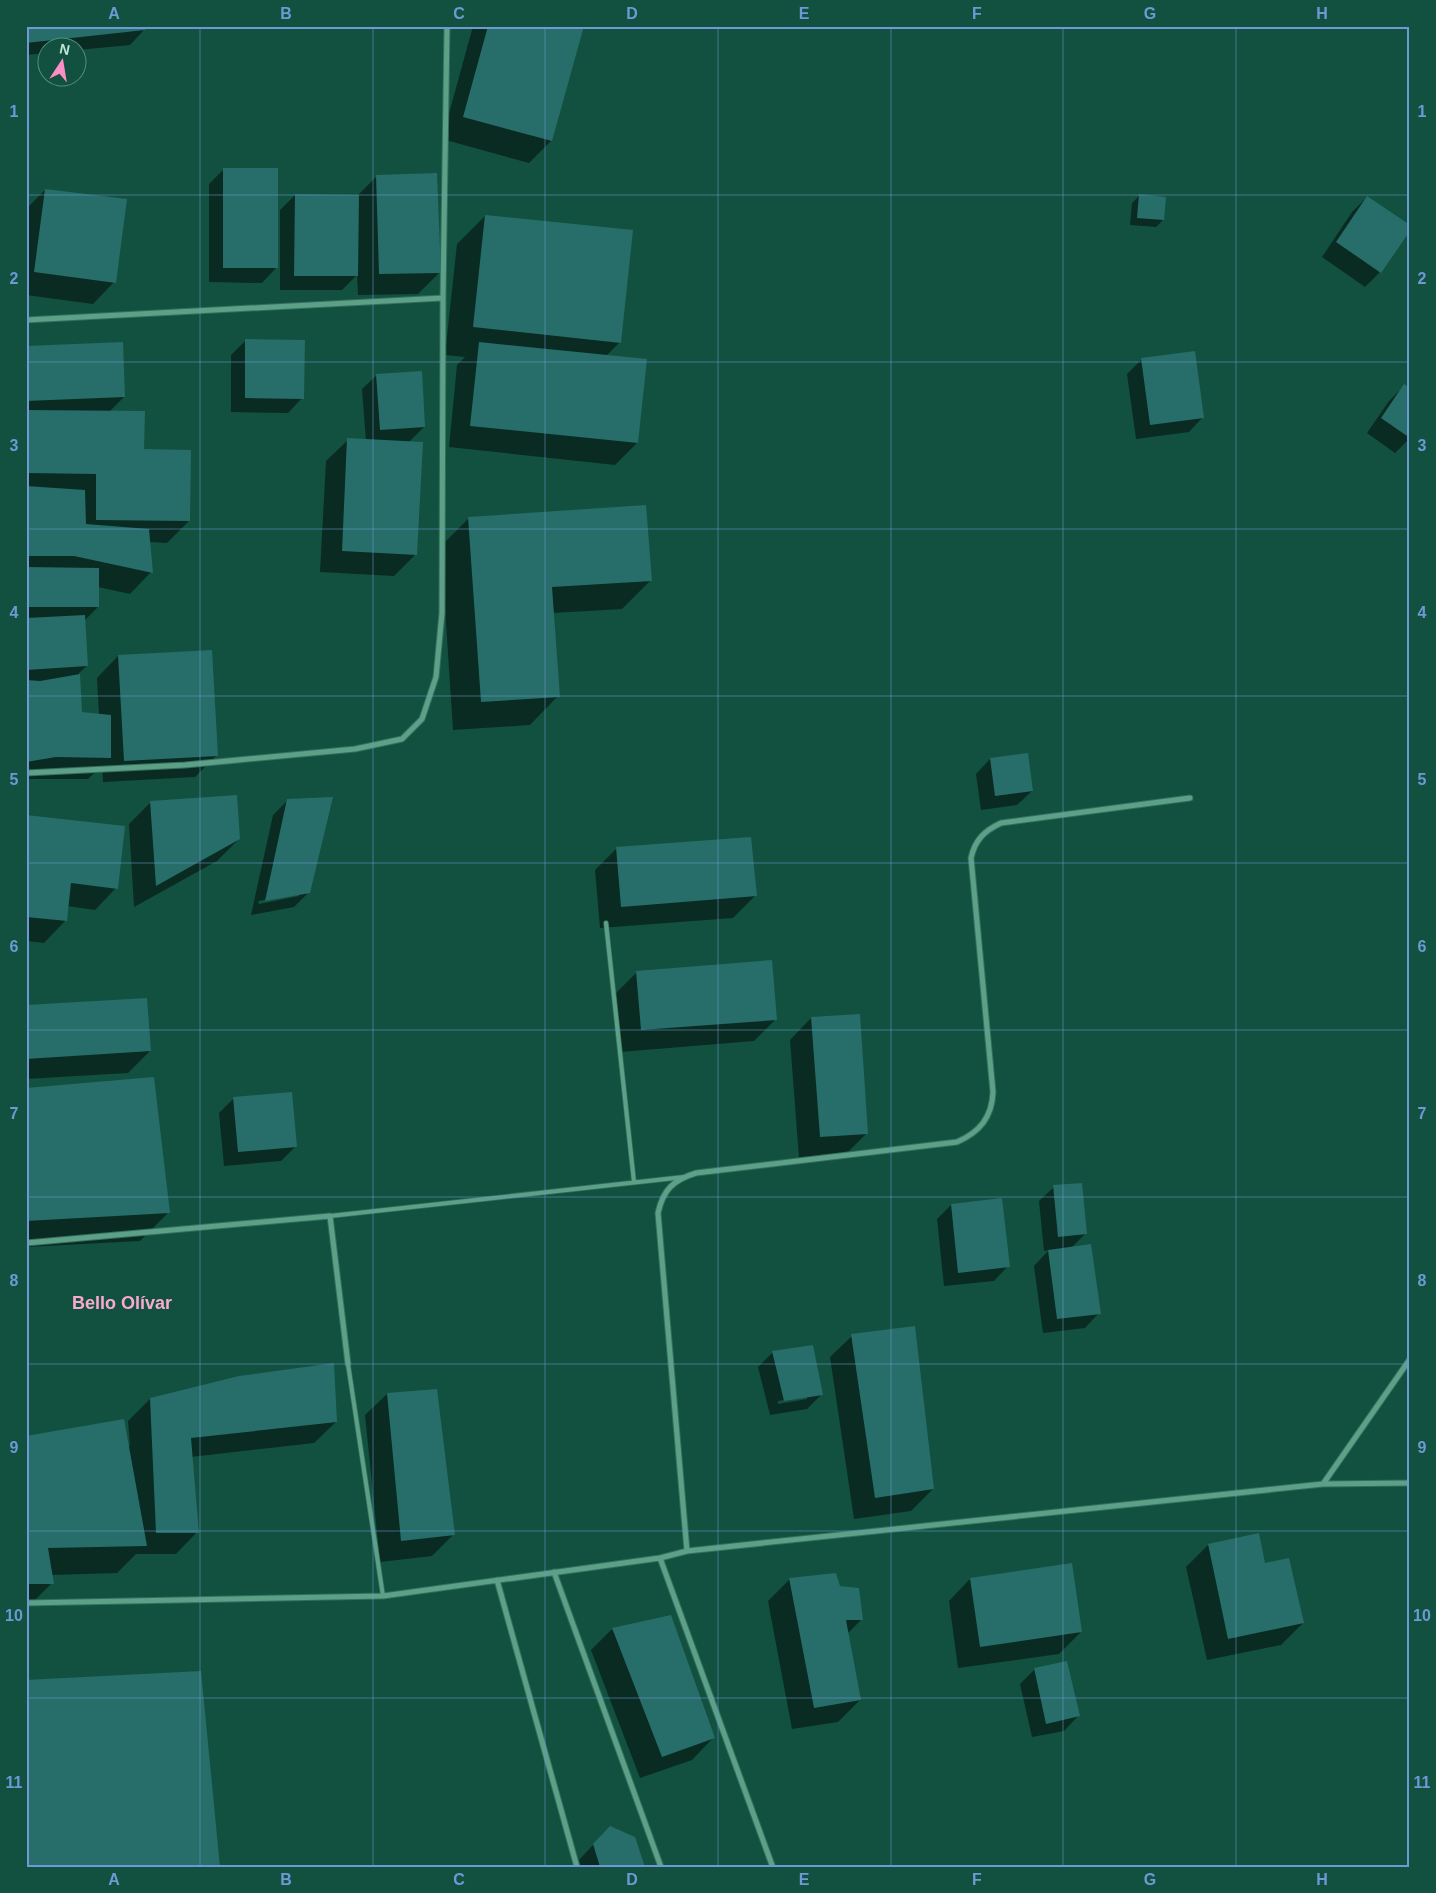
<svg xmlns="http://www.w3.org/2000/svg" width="1436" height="1893" viewBox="0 0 1436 1893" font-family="Helvetica,sans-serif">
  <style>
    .shadow { fill: #0007; fill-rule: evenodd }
    .building { fill: #276d69 }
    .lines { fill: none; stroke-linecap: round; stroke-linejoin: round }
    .service-casing { stroke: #356e5d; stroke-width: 5.5 }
    .minor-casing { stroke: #356e5d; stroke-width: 7 }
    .service { stroke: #5ca088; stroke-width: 4 }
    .minor { stroke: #5ca088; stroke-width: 5 }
    .grid { fill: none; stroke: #6e99d6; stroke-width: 1; stroke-opacity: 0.55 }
    .labels { text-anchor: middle; stroke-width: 5; stroke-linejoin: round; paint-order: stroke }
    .neighbourhood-label { font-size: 18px; font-weight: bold; fill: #f7abcf; stroke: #12513f }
    .neatline { fill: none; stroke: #6e99d6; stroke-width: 2 }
    .grid-label { font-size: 16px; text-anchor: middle; font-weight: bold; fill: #6e99d6 }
  </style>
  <rect width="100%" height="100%" fill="#12513f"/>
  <path class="shadow" d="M 26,26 L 144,30 L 130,45 L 78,50 L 78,48 L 48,48 L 48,53 L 26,55 Z
    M 473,26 L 583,26 L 551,141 L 529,163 L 442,139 Z
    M 224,169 L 276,268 L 262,283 L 209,282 L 209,184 Z
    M 377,176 L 440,272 L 418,294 L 358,295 L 357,275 L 342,290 L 280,290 L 280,210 L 295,195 L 357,196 Z
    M 45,190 L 114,282 L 93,304 L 26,295 L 26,209 Z
    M 1139,196 L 1163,220 L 1156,227 L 1130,225 L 1132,203 Z
    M 1367,197 L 1380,272 L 1365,287 L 1322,257 L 1352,212 Z
    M 485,216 L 620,342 L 606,356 L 645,361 L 637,443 L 615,465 L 449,447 L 457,365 L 465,357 L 445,355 L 457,244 Z
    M 246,340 L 302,398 L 288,413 L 231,412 L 231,355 Z
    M 26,348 L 124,397 L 109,412 L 143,451 L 189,521 L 167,543 L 149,542 L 151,572 L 130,594 L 98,587 L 98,607 L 84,621 L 87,666 L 79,673 L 81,713 L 99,715 L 97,678 L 118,656 L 217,755 L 195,777 L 103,782 L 102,766 L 88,779 L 26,779 Z
    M 1142,359 L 1203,417 L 1189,432 L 1136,439 L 1127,374 Z
    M 377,375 L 424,427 L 408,443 L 416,554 L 394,576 L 320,572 L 326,461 L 348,440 L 366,441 L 362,389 Z
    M 1404,386 L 1410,390 L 1410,438 L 1395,453 L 1367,433 L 1389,401 Z
    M 469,518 L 650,581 L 622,609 L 553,613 L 558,696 L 530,725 L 453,730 L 441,546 Z
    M 1027,754 L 1032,791 L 1017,805 L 981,810 L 976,774 L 990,759 Z
    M 288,800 L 309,892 L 294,907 L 251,915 L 273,815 ZM 299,894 L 299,896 L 259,904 L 258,901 Z
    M 150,803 L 239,839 L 217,861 L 134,907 L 129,824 Z
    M 26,817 L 116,888 L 95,910 L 67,906 L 65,921 L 44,943 L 26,941 Z
    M 616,849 L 755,896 L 733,918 L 600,928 L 595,870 Z
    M 637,972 L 776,1019 L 754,1041 L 620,1052 L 615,994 Z
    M 26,1007 L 150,1051 L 128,1073 L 26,1079 Z
    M 811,1018 L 867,1133 L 845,1155 L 799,1158 L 790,1040 Z
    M 26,1089 L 168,1213 L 140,1241 L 26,1247 Z
    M 233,1099 L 296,1146 L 281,1161 L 224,1166 L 219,1113 Z
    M 1054,1187 L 1086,1233 L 1071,1248 L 1099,1313 L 1085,1328 L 1043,1333 L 1034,1266 L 1049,1250 L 1044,1251 L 1039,1201 Z
    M 951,1205 L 1008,1266 L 994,1281 L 944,1286 L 937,1219 Z
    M 852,1336 L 933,1489 L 911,1511 L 854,1519 L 830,1357 Z
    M 773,1352 L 822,1394 L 807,1409 L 770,1415 L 758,1367 ZM 807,1396 L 807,1399 L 778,1404 L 778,1401 Z
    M 387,1394 L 454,1534 L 432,1556 L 380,1562 L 365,1415 Z
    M 150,1399 L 336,1422 L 314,1443 L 191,1457 L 197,1532 L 176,1554 L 136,1554 L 117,1573 L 51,1575 L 52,1583 L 26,1609 L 26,1438 L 130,1446 L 128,1421 Z
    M 1258,1534 L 1265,1565 L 1303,1623 L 1281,1645 L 1207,1660 L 1186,1567 L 1208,1545 Z
    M 790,1579 L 839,1587 L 862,1619 L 847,1634 L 860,1700 L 838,1722 L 792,1729 L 768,1601 Z
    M 970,1579 L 1081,1632 L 1059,1654 L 958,1668 L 949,1601 Z
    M 612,1629 L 713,1738 L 692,1760 L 640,1778 L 591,1650 Z
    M 1035,1669 L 1078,1716 L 1064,1731 L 1032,1737 L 1020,1684 Z
    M 595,1843 L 643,1867 L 581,1867 L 579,1860 Z"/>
  <path class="building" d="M 26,26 L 145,26 L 145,30 L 26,43 Z
    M 488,26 L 584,26 L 552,141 L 463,117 Z
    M 223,168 L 278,168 L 278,268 L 223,268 Z
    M 437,173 L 441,273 L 379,274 L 376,175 Z
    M 45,189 L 127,199 L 116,283 L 34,272 Z
    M 295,194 L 359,195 L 358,276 L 294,276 Z
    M 1139,194 L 1166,197 L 1164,220 L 1137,218 Z
    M 1367,196 L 1410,225 L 1410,231 L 1381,273 L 1336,242 Z
    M 485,215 L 633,230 L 621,343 L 473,327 Z
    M 245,339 L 305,340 L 304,399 L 245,398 Z
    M 123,342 L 125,397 L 26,401 L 26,346 Z
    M 479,342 L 647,359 L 638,443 L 470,426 Z
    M 1195,351 L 1204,418 L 1150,425 L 1141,358 Z
    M 422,371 L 425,427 L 380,430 L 376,374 Z
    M 1404,384 L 1410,388 L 1410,438 L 1381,418 Z
    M 26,410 L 145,411 L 144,449 L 191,450 L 190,521 L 96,520 L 96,474 L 26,473 Z
    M 347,438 L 423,442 L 417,555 L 342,551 Z
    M 26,486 L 85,490 L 86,524 L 149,529 L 153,573 L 74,556 L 26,556 Z
    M 646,505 L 652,581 L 552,587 L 560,697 L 481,702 L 468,517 Z
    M 26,567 L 99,568 L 99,607 L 26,607 Z
    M 85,615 L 88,666 L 26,670 L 26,618 Z
    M 212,650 L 218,756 L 124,761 L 118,655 Z
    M 80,674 L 82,712 L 111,715 L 111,758 L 56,757 L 26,762 L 26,680 L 40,681 Z
    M 1028,753 L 1033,791 L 995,796 L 990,758 Z
    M 237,795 L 240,839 L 156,886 L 150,801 Z
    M 333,797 L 310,893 L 265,901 L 287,799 Z
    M 26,815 L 125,826 L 118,889 L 71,883 L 67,921 L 26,917 Z
    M 751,837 L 757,896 L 621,907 L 616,847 Z
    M 772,960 L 777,1020 L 641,1030 L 636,971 Z
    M 147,998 L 151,1051 L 26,1059 L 26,1005 Z
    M 860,1014 L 868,1134 L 820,1137 L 811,1017 Z
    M 154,1077 L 170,1213 L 26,1221 L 26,1088 Z
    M 292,1092 L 297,1147 L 238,1152 L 233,1097 Z
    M 1082,1183 L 1087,1234 L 1058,1237 L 1053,1185 Z
    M 1002,1198 L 1010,1267 L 958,1273 L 951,1204 Z
    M 1091,1244 L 1101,1314 L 1057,1319 L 1048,1250 Z
    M 915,1326 L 934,1489 L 875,1498 L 851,1334 Z
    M 813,1345 L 823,1395 L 784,1401 L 772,1351 Z
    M 334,1363 L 337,1422 L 191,1438 L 199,1533 L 156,1533 L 150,1398 L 239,1376 Z
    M 437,1389 L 455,1535 L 401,1541 L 387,1393 Z
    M 124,1419 L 147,1546 L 48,1548 L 54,1584 L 26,1584 L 26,1436 Z
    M 1259,1533 L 1265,1563 L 1289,1558 L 1304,1623 L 1228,1639 L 1208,1544 Z
    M 1072,1563 L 1082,1632 L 980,1647 L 970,1578 Z
    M 836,1573 L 840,1586 L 859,1588 L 863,1620 L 846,1620 L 861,1700 L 814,1708 L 789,1578 Z
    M 671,1615 L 715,1738 L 662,1757 L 612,1628 Z
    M 1067,1661 L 1080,1716 L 1046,1724 L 1034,1668 Z
    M 201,1671 L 220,1867 L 26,1867 L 26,1680 Z
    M 610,1826 L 635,1837 L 645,1867 L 600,1867 L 593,1844 Z"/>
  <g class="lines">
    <defs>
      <path id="service" d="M 606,923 L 634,1182
        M 330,1216 L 684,1177
        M 348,1364 L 383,1596"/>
      <path id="minor" d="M 26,320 L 443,298
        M 26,773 L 185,765 L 355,749 L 402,739 L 422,719 L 436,677 L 442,613 L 443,298 L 447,26
        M 26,1243 L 330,1216 L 348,1364
        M 1323,1484 L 1410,1483
        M 687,1551 L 658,1213 C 663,1190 673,1180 696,1173 L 957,1142 C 980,1132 992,1117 993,1092 L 971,858 C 975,840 984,831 1001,823 L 1190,798
        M 660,1558 L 772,1865
        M 554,1572 L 661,1867
        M 497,1580 L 577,1867
        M 26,1603 L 383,1596 L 660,1558 L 687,1551 L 1323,1484 L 1410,1359"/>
    </defs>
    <use href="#service" class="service-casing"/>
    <use href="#minor" class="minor-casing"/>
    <use href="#service" class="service"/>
    <use href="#minor" class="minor"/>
  </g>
  <path class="grid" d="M 200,26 L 200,1867M 373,26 L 373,1867M 545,26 L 545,1867M 718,26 L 718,1867M 891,26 L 891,1867M 1063,26 L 1063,1867M 1236,26 L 1236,1867M 26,195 L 1410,195M 26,362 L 1410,362M 26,529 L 1410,529M 26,696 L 1410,696M 26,863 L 1410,863M 26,1030 L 1410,1030M 26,1197 L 1410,1197M 26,1364 L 1410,1364M 26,1531 L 1410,1531M 26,1698 L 1410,1698"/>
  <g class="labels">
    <g class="neighbourhood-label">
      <text x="122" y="1309">Bello Olívar</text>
    </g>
  </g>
  <rect width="1436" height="1893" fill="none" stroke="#12513f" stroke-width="55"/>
  <g transform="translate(62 62) rotate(12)"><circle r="24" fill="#12513f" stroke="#578c7b"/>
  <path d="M0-4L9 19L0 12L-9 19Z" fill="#fb8fc5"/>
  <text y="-8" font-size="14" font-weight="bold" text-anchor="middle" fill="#bfe4d5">N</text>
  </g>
  <rect x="28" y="28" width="1380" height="1838" class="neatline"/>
  <g class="grid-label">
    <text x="114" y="19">A</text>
    <text x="286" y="19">B</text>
    <text x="459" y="19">C</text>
    <text x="632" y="19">D</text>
    <text x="804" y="19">E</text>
    <text x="977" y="19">F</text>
    <text x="1150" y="19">G</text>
    <text x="1322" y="19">H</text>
    <text x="14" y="117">1</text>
    <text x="1422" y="117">1</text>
    <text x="14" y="284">2</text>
    <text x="1422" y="284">2</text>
    <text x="14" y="451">3</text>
    <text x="1422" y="451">3</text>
    <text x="14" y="618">4</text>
    <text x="1422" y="618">4</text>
    <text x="14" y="785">5</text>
    <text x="1422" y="785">5</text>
    <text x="14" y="952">6</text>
    <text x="1422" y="952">6</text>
    <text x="14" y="1119">7</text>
    <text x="1422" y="1119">7</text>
    <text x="14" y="1286">8</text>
    <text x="1422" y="1286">8</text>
    <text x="14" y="1453">9</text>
    <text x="1422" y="1453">9</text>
    <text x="14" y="1621">10</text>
    <text x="1422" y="1621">10</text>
    <text x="14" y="1788">11</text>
    <text x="1422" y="1788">11</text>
    <text x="114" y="1885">A</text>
    <text x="286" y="1885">B</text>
    <text x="459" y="1885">C</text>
    <text x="632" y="1885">D</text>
    <text x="804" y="1885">E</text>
    <text x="977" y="1885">F</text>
    <text x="1150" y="1885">G</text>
    <text x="1322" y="1885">H</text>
  </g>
</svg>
